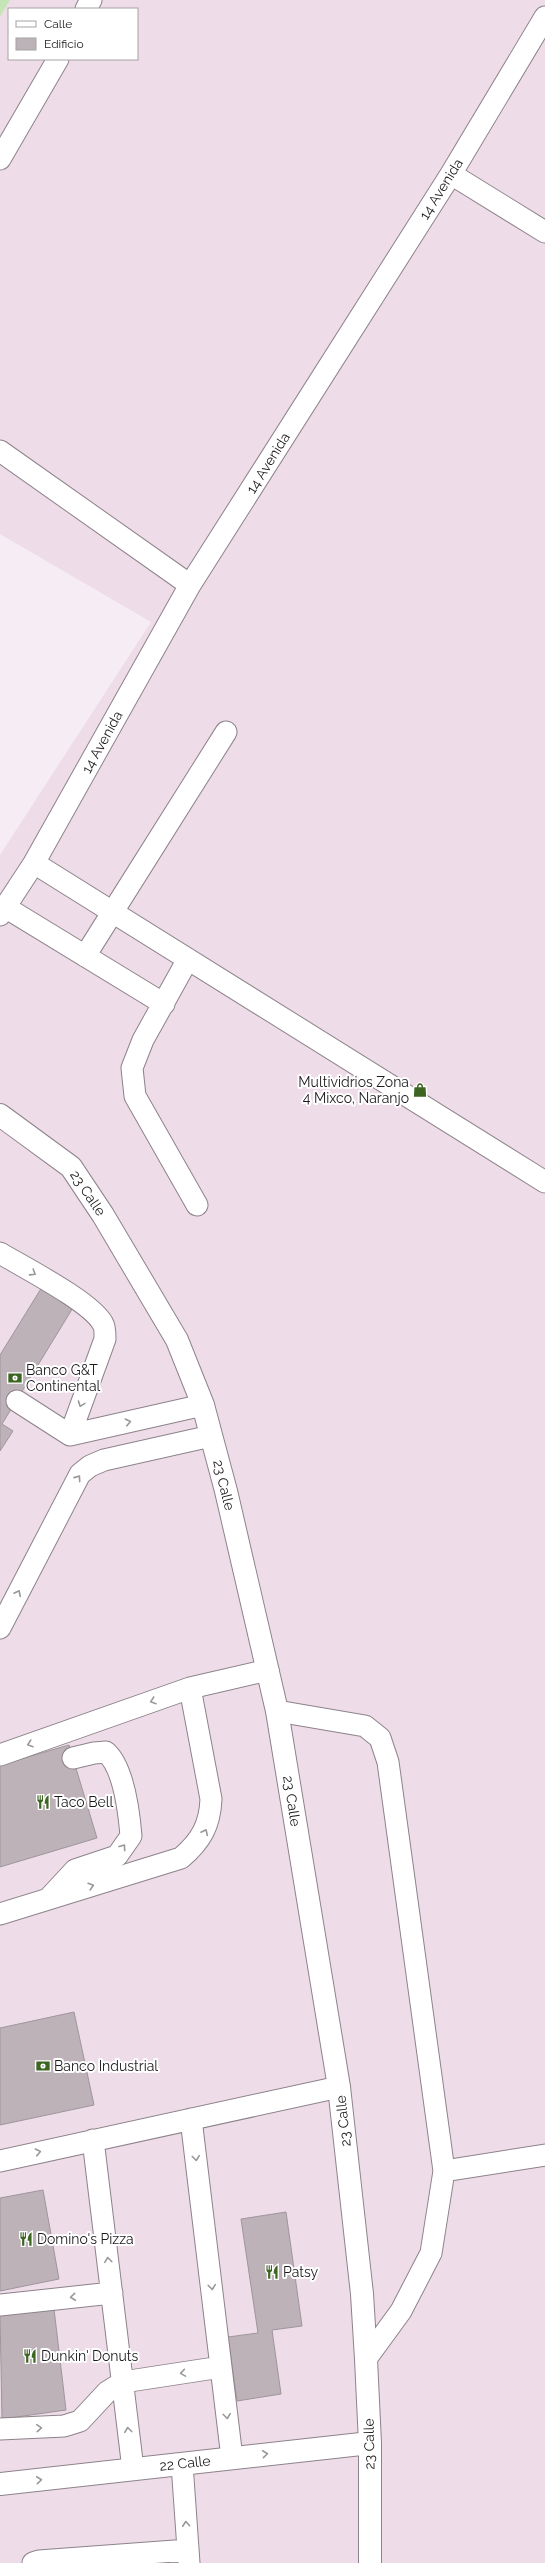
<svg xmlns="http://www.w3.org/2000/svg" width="545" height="2563" viewBox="0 0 545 2563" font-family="Raleway,sans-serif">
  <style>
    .built { fill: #eedce8; fill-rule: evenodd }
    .green { fill: #c6e5b7 }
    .building { fill: #bcb2b8; stroke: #9f959b }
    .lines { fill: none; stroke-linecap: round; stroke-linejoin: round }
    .lane-casing { stroke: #8d838a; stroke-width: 23 }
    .street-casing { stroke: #8d838a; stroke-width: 24 }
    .lane { stroke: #fff; stroke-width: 21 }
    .street { stroke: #fff; stroke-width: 22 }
    .oneway { stroke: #999899 }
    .labels { text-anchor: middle; stroke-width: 4; stroke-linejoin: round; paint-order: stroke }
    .street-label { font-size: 14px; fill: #1d1a1c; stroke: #fff }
    .poi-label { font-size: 14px; fill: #1d1a1c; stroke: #fff; text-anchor: start }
  </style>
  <rect width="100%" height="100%" fill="#f6ecf3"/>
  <path class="built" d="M 10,0 L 545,0 L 545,2563 L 0,2563 L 0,855 L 151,622 L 0,534 L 0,17 ZM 9,9 L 137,9 L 137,59 L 9,59 Z"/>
  <path class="green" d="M 0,0 L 10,0 L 0,17 Z"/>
  <path class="building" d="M 42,1287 L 74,1306 L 2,1424 L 13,1431 L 0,1451 L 0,1355 Z
    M 69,1745 L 97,1838 L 0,1867 L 0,1765 Z
    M 74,2012 L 94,2105 L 0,2125 L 0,2028 Z
    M 43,2190 L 59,2279 L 0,2291 L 0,2198 Z
    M 286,2212 L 302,2326 L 272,2330 L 281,2394 L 237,2401 L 228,2337 L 258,2333 L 241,2219 Z
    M 54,2309 L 66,2410 L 2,2419 L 0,2315 Z"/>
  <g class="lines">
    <defs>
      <path id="lane" d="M 86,9 L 91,0
        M 0,159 L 58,59
        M 451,174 L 545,232
        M 0,451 L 190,585
        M 34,863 L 545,1182
        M 5,907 L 164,1004
        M 0,915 L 34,863 L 190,585 L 451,174 L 545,17
        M 85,956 L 226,732
        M 188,959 L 143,1040 L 132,1068 L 135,1096 L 197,1205
        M 0,1253 C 23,1267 92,1302 103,1324 C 105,1327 105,1334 105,1339 L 70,1435
        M 17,1401 L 70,1435 L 203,1405
        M 0,1628 L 80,1474 L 90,1466 L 104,1460 L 211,1436
        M 277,1711 L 365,1726 L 380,1738 L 388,1762 L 444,2171 L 431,2253 L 401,2311 L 366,2359
        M 0,1755 L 190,1688 L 268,1670
        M 50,1897 L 75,1870 L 117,1856 L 131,1836 C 129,1812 124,1768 106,1752 L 94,1753 L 73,1758
        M 0,1914 L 181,1858 C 201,1841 210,1825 211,1799 L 190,1688
        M 191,2119 L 232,2458
        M 93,2140 L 133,2469
        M 0,2161 L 339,2087
        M 444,2171 L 545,2155
        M 0,2305 L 112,2293
        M 0,2429 L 64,2426 L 80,2421 L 107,2392 L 123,2382 L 221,2367
        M 182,2464 L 189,2563
        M 33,2563 L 39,2561 L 188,2550"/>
      <path id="street" d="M 0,1115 L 71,1167 L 103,1215 L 177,1340 L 203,1405 L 226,1491 L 277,1711 L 339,2087 L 362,2294 L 366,2359 L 370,2443 L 370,2563
        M 0,2484 L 370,2443"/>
    </defs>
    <use href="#lane" class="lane-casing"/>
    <use href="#street" class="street-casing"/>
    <use href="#lane" class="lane"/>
    <use href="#street" class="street"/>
  </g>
  <defs><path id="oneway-chevron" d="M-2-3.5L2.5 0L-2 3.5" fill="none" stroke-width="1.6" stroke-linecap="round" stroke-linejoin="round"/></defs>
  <g class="oneway">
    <use href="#oneway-chevron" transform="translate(33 1273) rotate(32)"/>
    <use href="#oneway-chevron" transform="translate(81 1404) rotate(110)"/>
    <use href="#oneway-chevron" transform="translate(128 1422) rotate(-13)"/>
    <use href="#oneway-chevron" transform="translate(78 1478) rotate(-55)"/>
    <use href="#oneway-chevron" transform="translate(18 1593) rotate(-63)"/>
    <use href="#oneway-chevron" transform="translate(153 1701) rotate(161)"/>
    <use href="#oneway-chevron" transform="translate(30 1744) rotate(161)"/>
    <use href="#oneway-chevron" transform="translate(205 1832) rotate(-64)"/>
    <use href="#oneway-chevron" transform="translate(123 1847) rotate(-54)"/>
    <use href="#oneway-chevron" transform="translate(91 1886) rotate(-17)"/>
    <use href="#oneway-chevron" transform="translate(38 2152) rotate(-12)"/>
    <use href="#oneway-chevron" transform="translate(196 2158) rotate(83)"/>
    <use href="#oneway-chevron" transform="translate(108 2260) rotate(-97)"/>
    <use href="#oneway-chevron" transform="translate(212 2287) rotate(83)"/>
    <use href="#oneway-chevron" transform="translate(73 2297) rotate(174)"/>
    <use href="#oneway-chevron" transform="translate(183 2373) rotate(171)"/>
    <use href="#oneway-chevron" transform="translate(227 2416) rotate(83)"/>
    <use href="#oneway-chevron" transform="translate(39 2428) rotate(-4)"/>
    <use href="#oneway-chevron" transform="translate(128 2430) rotate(-97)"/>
    <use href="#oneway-chevron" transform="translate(265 2454) rotate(-6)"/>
    <use href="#oneway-chevron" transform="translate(39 2480) rotate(-6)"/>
    <use href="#oneway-chevron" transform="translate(186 2524) rotate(-94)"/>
  </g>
  <defs>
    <symbol id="shop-bare" viewBox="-9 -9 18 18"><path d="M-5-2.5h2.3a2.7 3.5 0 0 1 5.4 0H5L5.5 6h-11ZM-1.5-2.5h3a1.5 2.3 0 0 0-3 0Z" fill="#3b6521" stroke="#fff" stroke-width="2.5" paint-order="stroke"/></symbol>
    <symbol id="bank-bare" viewBox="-9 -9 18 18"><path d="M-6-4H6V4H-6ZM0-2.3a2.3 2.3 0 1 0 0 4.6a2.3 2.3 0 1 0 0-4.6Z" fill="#3b6521" stroke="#fff" stroke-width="2.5" paint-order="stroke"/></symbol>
    <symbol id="restaurant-bare" viewBox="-9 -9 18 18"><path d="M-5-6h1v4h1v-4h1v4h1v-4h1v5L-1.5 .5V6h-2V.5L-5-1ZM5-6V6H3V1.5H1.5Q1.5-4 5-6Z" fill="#3b6521" stroke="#fff" stroke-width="2.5" paint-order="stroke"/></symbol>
  </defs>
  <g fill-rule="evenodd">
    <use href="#shop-bare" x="410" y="1080" width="20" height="20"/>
    <use href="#bank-bare" x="5" y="1368" width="20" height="20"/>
    <use href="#restaurant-bare" x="33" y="1792" width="20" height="20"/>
    <use href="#bank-bare" x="33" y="2056" width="20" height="20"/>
    <use href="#restaurant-bare" x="16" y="2229" width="20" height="20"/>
    <use href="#restaurant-bare" x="262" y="2262" width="20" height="20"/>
    <use href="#restaurant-bare" x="20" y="2346" width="20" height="20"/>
  </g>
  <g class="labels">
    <g class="street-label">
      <text transform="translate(441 189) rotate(-58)" y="5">14 Avenida</text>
      <text transform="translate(268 463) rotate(-58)" y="5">14 Avenida</text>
      <text transform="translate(102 742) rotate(-61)" y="5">14 Avenida</text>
      <text transform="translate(88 1193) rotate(56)" y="5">23 Calle</text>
      <text transform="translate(224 1485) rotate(76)" y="5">23 Calle</text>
      <text transform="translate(292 1801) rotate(81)" y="5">23 Calle</text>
      <text transform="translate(343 2121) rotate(-96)" y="5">23 Calle</text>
      <text transform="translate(369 2444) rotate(-91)" y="5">23 Calle</text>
      <text transform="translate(185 2463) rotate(-6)" y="5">22 Calle</text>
    </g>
    <g class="poi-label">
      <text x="409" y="1087" text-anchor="end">Multividrios Zona<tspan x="409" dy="16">4 Mixco, Naranjo</tspan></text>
      <text x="26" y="1375">Banco G&amp;T<tspan x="26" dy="16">Continental</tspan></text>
      <text x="54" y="1807">Taco Bell</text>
      <text x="54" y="2071">Banco Industrial</text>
      <text x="37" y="2244">Domino's Pizza</text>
      <text x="283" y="2277">Patsy</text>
      <text x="41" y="2361">Dunkin' Donuts</text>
    </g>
  </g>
  <rect x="8" y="8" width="130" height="52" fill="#ffffff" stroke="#a5a3a4"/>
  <rect x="16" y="21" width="20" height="6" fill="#ffffff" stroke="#a5a3a4"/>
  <text x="44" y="28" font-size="12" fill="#1d1a1c">Calle</text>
  <rect x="16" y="38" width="20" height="12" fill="#bcb2b8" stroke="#a5a3a4"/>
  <text x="44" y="48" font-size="12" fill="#1d1a1c">Edificio</text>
</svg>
